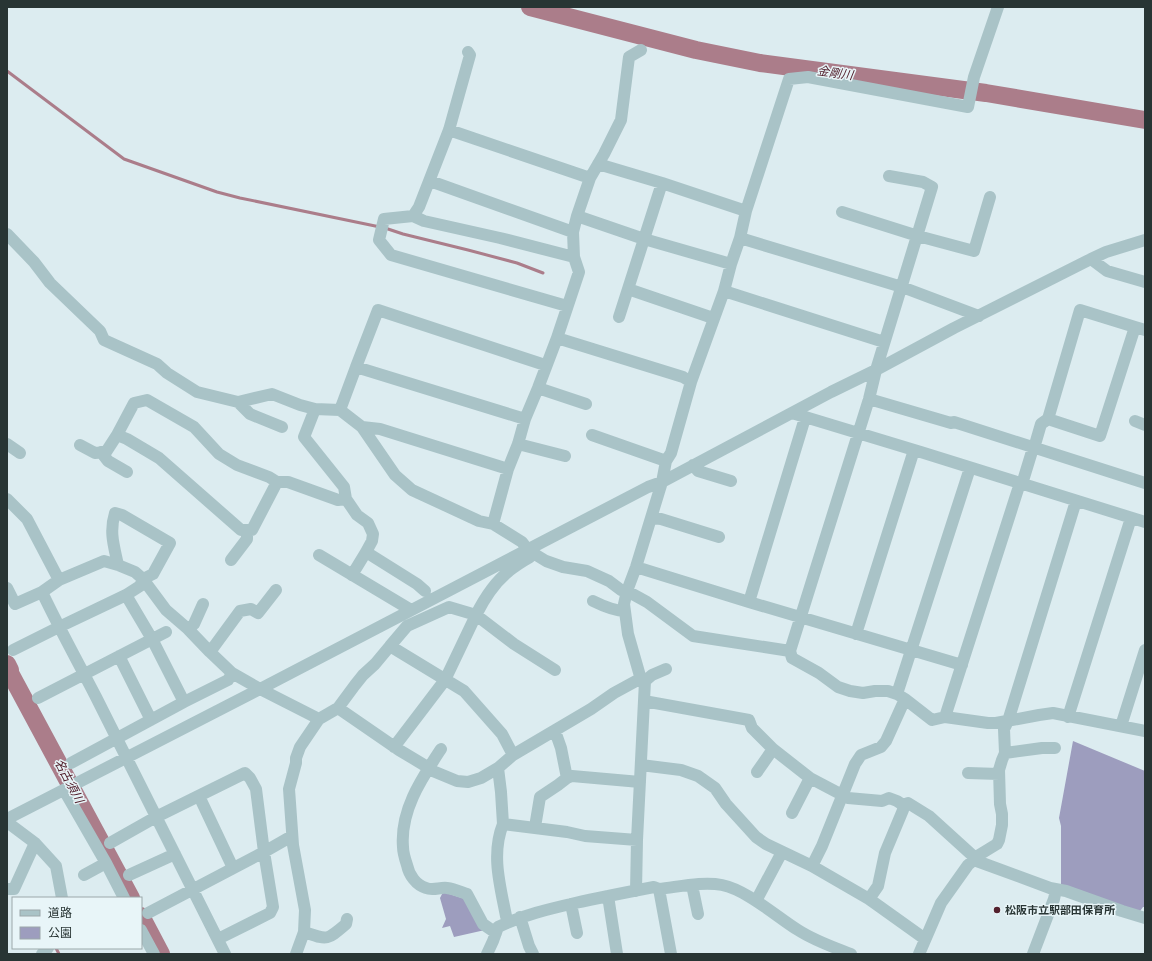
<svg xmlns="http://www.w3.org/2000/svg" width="1152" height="961" viewBox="0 0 1152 961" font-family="Mulish,'Noto Sans JP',sans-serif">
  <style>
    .green { fill: #9d9dbe }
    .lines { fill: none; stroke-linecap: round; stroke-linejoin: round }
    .stream { stroke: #ab7d8a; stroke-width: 3 }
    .river { stroke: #ab7d8a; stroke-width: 18 }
    .minor { stroke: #a9c3c7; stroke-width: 12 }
    .poi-dot { fill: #53212e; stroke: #e8f5f8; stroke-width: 1.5 }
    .labels { text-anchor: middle; stroke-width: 3; stroke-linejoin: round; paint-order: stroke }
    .poi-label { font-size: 11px; font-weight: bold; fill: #283534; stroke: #e8f5f8; text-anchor: start }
    .water-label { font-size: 12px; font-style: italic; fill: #53212e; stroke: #e8f5f8 }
  </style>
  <rect width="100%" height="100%" fill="#dcecf0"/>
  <path class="green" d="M 1073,741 L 1145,771 L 1145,907 L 1143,907 L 1138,914 L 1061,885 L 1061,826 L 1059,818 Z
    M 443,892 L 465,899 L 485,930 L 454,937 L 450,926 L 442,928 L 446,919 L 440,898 Z"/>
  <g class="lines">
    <path class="stream" d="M 7,71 L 124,159 L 217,192 L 240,198 L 380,227
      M 385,228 L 403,234 L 468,250 L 517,263 L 543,273
      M 56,948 L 59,954"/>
    <path class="river" d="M 530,7 L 696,50 L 760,63 L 986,93 L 1145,120
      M 7,664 L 10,670 L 10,673 L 131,898
      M 141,916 L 161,954"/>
    <path class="minor" d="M 468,52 L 470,55 L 449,130 L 419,207 L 413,216 L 384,219 L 379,240 L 391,255 L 567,306
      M 449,130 L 590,178
      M 598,164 L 662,183 L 746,211
      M 889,176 L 923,182 L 932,187 L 876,370 L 869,399 L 790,651 L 792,658 L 819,673 L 838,687 L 850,691 L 863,693 L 875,691 L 888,691 L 897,694 L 905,699 L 932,720 L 945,717 L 988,723 L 996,723 L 1039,715 L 1053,713 L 1145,731
      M 430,181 L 573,232
      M 842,212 L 918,236 L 974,251 L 990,197
      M 413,216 L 424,221 L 500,238 L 574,257
      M 577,216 L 644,239 L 731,264
      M 7,234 L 34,262 L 50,283 L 100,331 L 104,340 L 157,364 L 167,373 L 197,392 L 238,402 L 272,394 L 300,405 L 315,409 L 340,410
      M 740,238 L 902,287 L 979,316
      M 1091,259 L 1107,271 L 1145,282
      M 628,289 L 713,318
      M 724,291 L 884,342
      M 619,317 L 662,183
      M 557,338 L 683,377 L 691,382
      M 356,367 L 340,410 L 362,427 L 395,475 L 412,490 L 479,521 L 493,524 L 522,542 L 528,550 L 530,557 C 523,561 515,566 509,571 C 495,582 484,599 476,615 L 449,607 L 407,626 L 390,646 L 464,691 L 502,734 L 513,755
      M 538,388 L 586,404
      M 869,399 L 951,423 L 954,422 L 1145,483
      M 238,402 L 250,414 L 282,427
      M 315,409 L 304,437 L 344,487 L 346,499
      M 792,413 L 924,453 L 1145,522
      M 525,419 L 356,367 L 378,310 L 545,365
      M 1048,419 L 1100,436 L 1135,327 L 1145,330
      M 1135,421 L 1145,425
      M 362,427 L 380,429 L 508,469
      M 592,435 L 666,461
      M 7,444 L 20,453
      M 518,444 L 565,456
      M 80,445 L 95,453 L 106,452 L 117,435
      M 1034,448 L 1041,424 L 1048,419 L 1080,310 L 1135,327
      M 101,452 L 108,461 L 127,472
      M 693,465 L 698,471 L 731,481
      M 277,482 L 252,530 L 241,530 L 159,458 L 127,439 L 117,435 L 134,403 L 147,400 L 194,427 L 219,454 L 237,465 L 269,477 L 277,482 L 288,482 L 338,500 L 346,499 L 357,515 L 368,523 L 373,534 L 372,541 L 366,552 L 352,575
      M 1022,484 L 1033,448
      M 7,499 L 27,519 L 59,580
      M 651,518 L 661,519 L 719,537
      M 493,524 L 508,469 L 518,444 L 525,419 L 538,388 L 557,338 L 579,272 L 574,257 L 573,232 L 577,216 L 590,178 L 604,154 L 621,120 L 629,57 L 641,50
      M 528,550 L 546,561 L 563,567 L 587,571 L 609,581 L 621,590 L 627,591 L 647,602 L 693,636 L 790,651
      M 366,552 L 417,584 L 425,591
      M 319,555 L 411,610
      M 231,560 L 247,539 L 247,530
      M 636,567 L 749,602 L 962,665
      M 7,588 L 15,604 L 42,592
      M 126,595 L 152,639 L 184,702
      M 593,601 C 603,606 614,611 625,611
      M 749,602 L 805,418
      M 188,629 L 194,624 L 203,604
      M 856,634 L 914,450
      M 13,650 L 59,627 L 126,595 L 140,586 L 143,579 L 153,574 L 170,543 L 122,515 L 115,513 C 109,532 114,546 118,565
      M 210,652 L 240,611 L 251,609 L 258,613 L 276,590
      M 119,656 L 151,720
      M 897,694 L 970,468
      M 38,698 L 166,632
      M 644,701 L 749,720 L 752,728 L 773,749 L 810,778 L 848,798 L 882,801 L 889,798 L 897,801 L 903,805 L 908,803 L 929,816 L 972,855 L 974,860 L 979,855 L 997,844 L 999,840 L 1002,825 L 1002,814 L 1000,804 L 999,770 L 1002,760 L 1005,753 L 1004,729 L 1008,721 L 1076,501
      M 338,708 L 355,685 L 363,675 L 375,664 L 390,646
      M 945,717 L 1020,483
      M 1068,717 L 1131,518
      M 319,719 L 338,708 L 399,750 L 429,768
      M 1121,726 L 1145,650
      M 555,731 L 561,748 L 567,778 L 572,776 L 640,782
      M 394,747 L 445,680 L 476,615 L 514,644 L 555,670
      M 441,749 C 422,778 400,810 403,847 C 403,853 405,859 407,865 C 409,875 416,885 426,888 C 433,891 440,887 447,888 C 454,889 461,892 467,894 L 483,924 L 496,933
      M 1005,753 L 1042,748 L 1055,748
      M 71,763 L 184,702 L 228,680 L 232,673
      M 641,765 L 681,770 L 698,776 L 715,788 L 726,804 L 756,837 L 766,844 L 812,866 L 869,899 L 925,939
      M 498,768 L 501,792 L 503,824 L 567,832 L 585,836 L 637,840
      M 428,769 L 457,781 L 468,782 L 481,778 L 498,768 L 513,755 L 591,709 L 614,693 L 636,681 L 645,681 L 652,675 L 666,669
      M 757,772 L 773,749
      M 968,773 L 999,774
      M 64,790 L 106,863 L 124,898
      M 199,796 L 233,868
      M 792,813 L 810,778
      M 7,819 L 260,689 L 648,487 L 662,482 L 831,392 L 876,370 L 954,328 L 1091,259 L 1106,252 L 1145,240
      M 7,822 L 35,843 L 56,866 L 62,898
      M 503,824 C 491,854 500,885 506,916 L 508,922
      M 535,827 L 540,797 L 558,785 L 567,778
      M 110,843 L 156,817 L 245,773 L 250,778 L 256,789 L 264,852 L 273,907 L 270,913 L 218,939
      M 812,866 L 822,846 L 855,764 L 861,755 L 881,747 L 886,741 L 905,699
      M 84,875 L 106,863
      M 129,875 L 175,854
      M 692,885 L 698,914
      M 7,889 L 14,889 L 35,843
      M 659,889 L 671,954
      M 636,891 L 637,840 L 645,681 L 640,676 L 628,634 L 624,604 L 627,591 L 636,567 L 662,482 L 666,461 L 671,453 L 691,382 L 724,291 L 731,264 L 740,238 L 746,211 L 789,79 L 808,77 L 968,107 L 974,77 L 998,7
      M 608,896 L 617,954
      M 869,899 L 878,886 L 885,853 L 903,810 L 903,805
      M 756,901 L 782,852
      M 571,904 L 577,933
      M 148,913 L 264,852 L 292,836
      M 520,917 L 529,946 L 533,954
      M 141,930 L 154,954
      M 304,932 C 328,940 326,941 346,924 L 347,919
      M 42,954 L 48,948
      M 225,954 C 182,868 139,783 96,697 C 78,662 59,628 42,592 L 59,580 L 104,561 L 118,565 L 135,572 L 143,579 L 166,610 L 188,629 L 210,652 L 232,673 L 260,689 L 319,719 L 300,747 L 296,758 L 296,763 L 289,789 L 293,845 L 305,910 L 304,932 L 296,954
      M 487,954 L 493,941 L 498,927 C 523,915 549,909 575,903 C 602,897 628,892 654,887 L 659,889 C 678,887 703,881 722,885 C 747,890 777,917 798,930 C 815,941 833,947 851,954
      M 919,954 L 941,903 L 968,865 L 974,860 L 1050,888 L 1066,891 L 1122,911 L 1145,918
      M 1033,954 L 1054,899 L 1056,890"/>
  </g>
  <circle class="poi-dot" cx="997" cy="910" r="4"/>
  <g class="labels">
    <g class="poi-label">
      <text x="1005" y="914">松阪市立駅部田保育所</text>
    </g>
    <g class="water-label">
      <text transform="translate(835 73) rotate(8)" y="4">金剛川</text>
      <text transform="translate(69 781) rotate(62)" y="4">名古須川</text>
    </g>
  </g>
  <rect width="1152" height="961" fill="none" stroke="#283534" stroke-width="16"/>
  <rect x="12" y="897" width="130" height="52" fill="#e8f5f8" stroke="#9ba8aa"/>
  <rect x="20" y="910" width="20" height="6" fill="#a9c3c7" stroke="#9ba8aa"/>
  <text x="48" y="917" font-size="12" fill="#283534">道路</text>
  <rect x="20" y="927" width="20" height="12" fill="#9d9dbe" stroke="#9ba8aa"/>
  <text x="48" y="937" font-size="12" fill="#283534">公園</text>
</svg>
